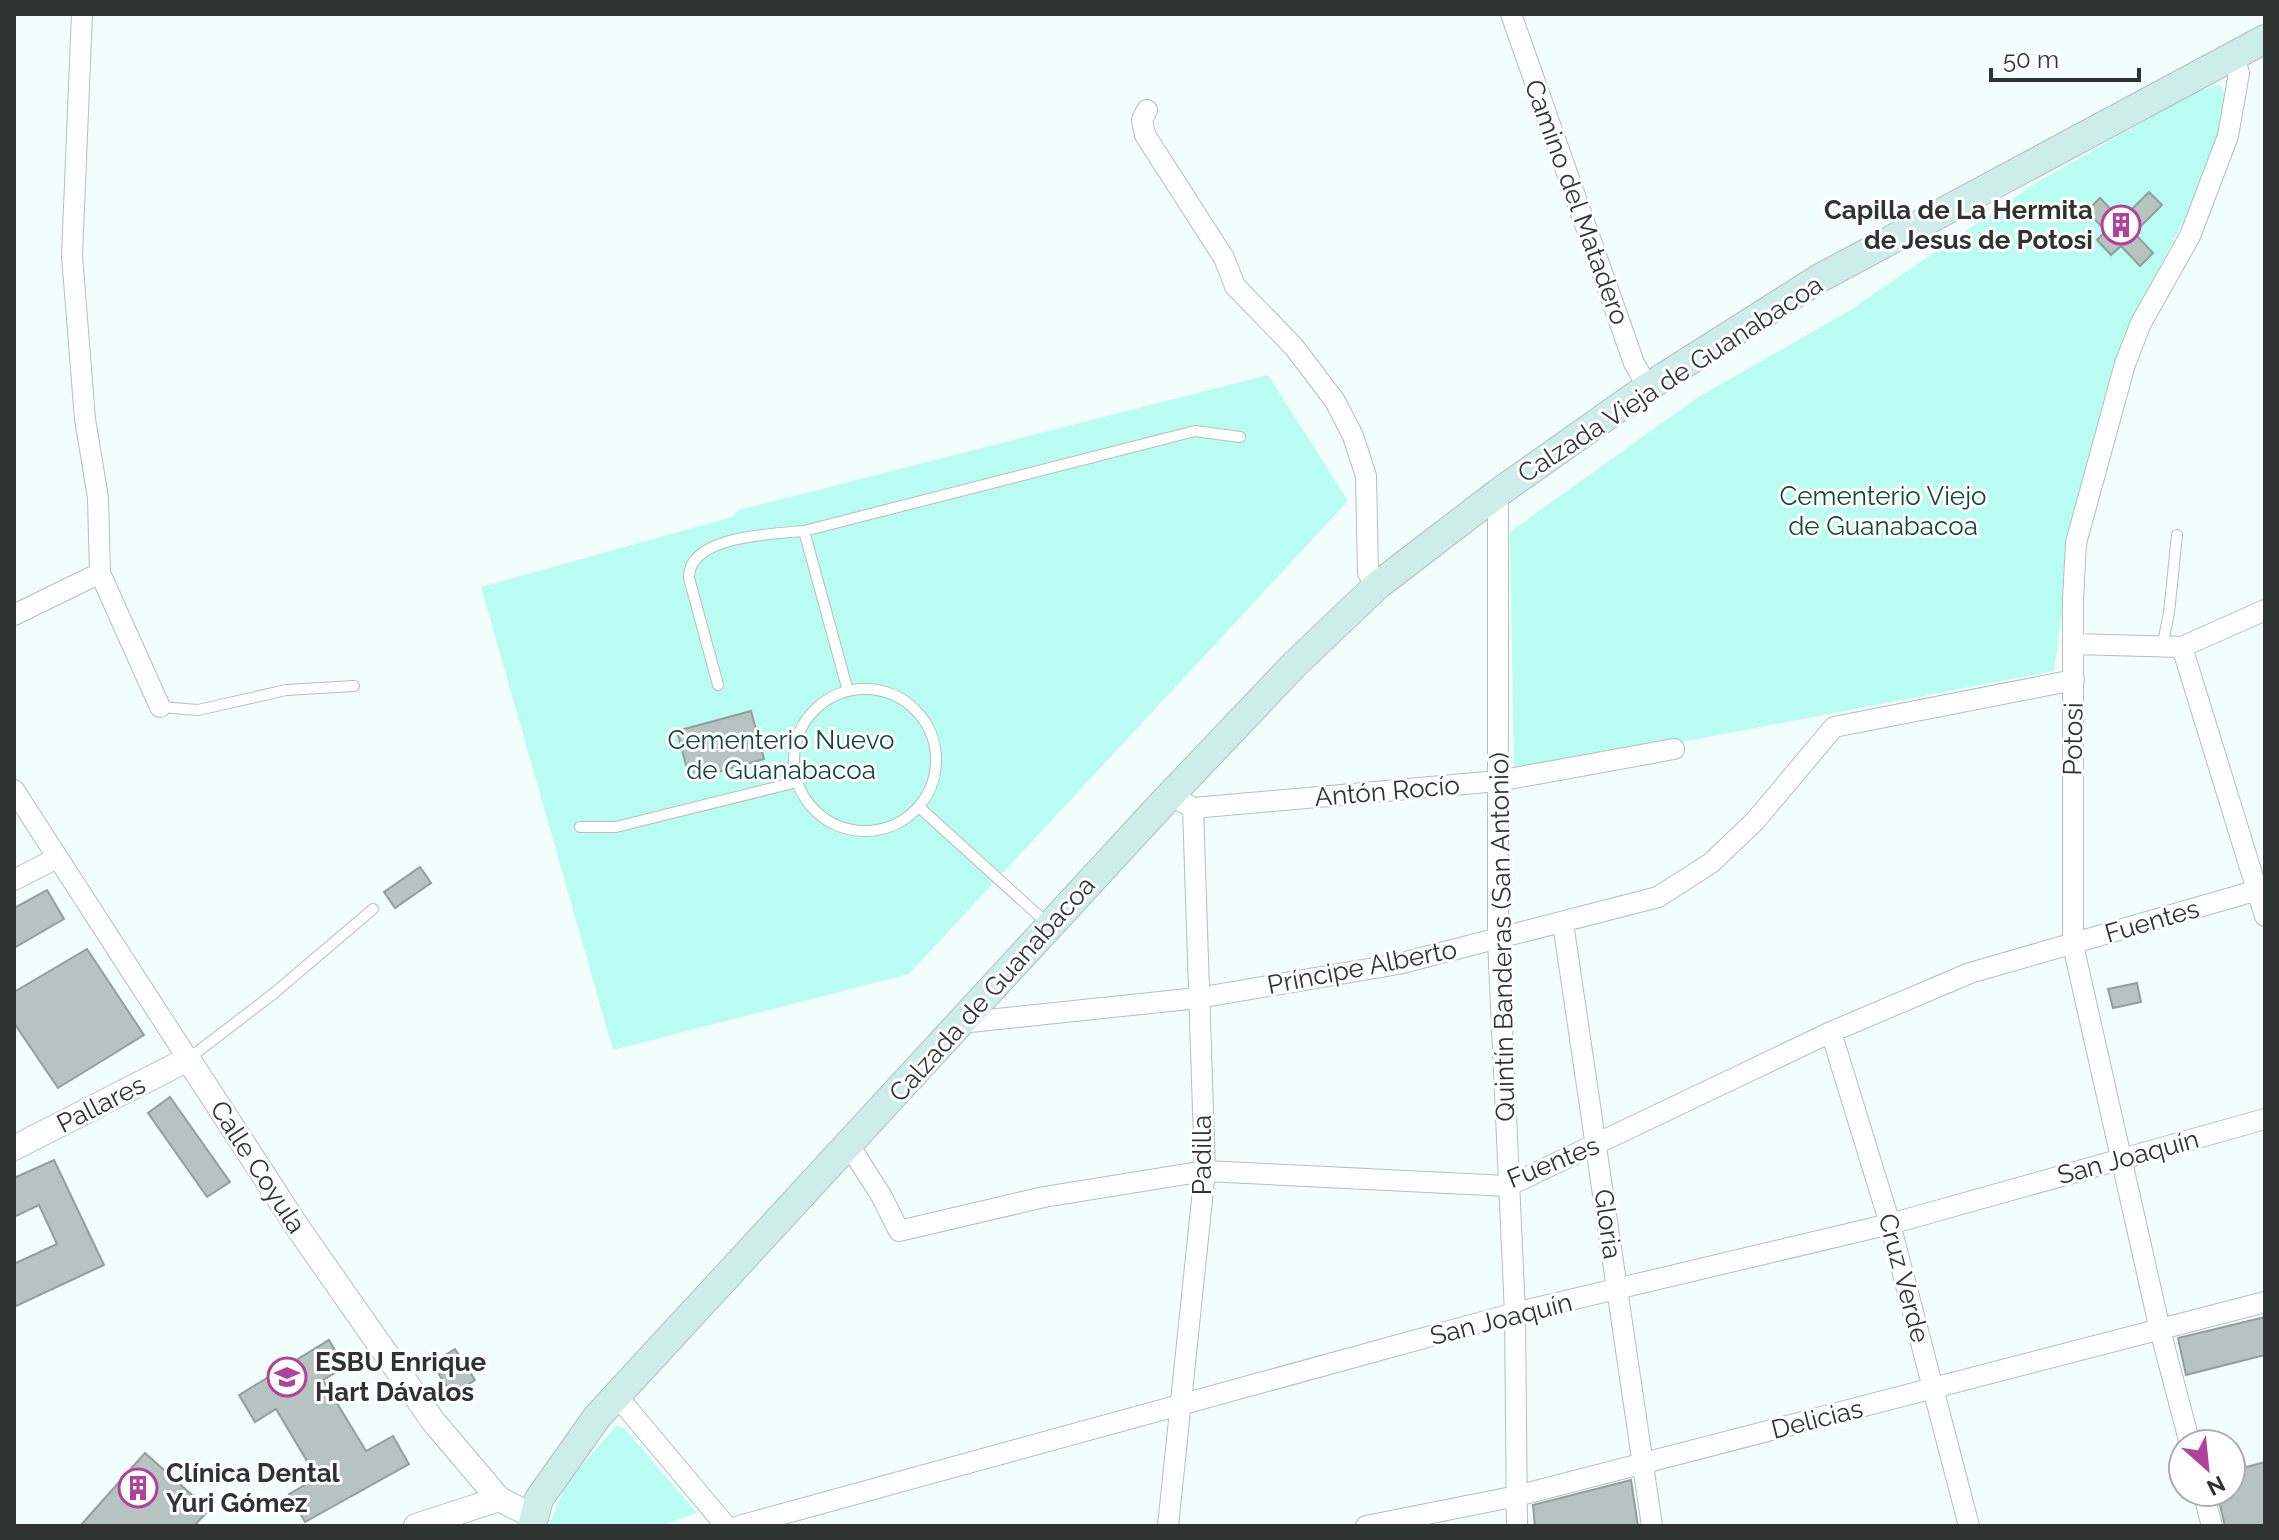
<svg xmlns="http://www.w3.org/2000/svg" width="2279" height="1540" viewBox="0 0 2279 1540" font-family="Raleway,sans-serif">
  <style>
    .green { fill: #b8fcf2 }
    .building { fill: #b7c3c1; stroke: #939e9c; stroke-width: 2 }
    .lines { fill: none; stroke-linecap: round; stroke-linejoin: round }
    .service-casing { stroke: #b3bfbd; stroke-width: 12 }
    .minor-casing { stroke: #b3bfbd; stroke-width: 22 }
    .tertiary-casing { stroke: #b3bfbd; stroke-width: 26 }
    .secondary-casing { stroke: #b3bfbd; stroke-width: 30 }
    .service { stroke: #fff; stroke-width: 10 }
    .minor { stroke: #fff; stroke-width: 20 }
    .tertiary { stroke: #fff; stroke-width: 24 }
    .secondary { stroke: #ccede9; stroke-width: 28 }
    .labels { text-anchor: middle; stroke-width: 6; stroke-linejoin: round; paint-order: stroke }
    .street-label { font-size: 26px; fill: #2f3433; stroke: #fff }
    .poi-label { font-size: 26px; font-weight: bold; fill: #2f3433; stroke: #fff; text-anchor: start }
    .park-label { font-size: 26px; fill: #114641; stroke: #fff }
  </style>
  <rect width="100%" height="100%" fill="#f2fefc"/>
  <path class="green" d="M 2220,85 L 2227,98 L 2226,111 L 2194,201 L 2128,329 L 2072,541 L 2054,671 L 1514,774 L 1510,532 L 1697,398 L 1849,311 L 2036,183 L 2197,91 Z
    M 1268,375 L 1348,501 L 909,974 L 613,1050 L 481,587 L 732,517 L 739,510 Z
    M 617,1425 L 625,1429 L 697,1513 L 660,1526 L 549,1526 L 566,1484 Z"/>
  <path class="building" d="M 2149,192 L 2162,205 L 2134,233 L 2153,253 L 2140,266 L 2121,246 L 2111,255 L 2097,240 L 2106,231 L 2087,211 L 2100,198 L 2121,220 Z
    M 751,711 L 764,759 L 690,780 L 677,731 Z
    M 420,867 L 431,883 L 395,908 L 384,892 Z
    M 47,890 L 64,919 L 14,948 L 14,908 Z
    M 87,949 L 144,1035 L 58,1088 L 14,1023 L 14,992 Z
    M 2137,983 L 2141,1002 L 2113,1008 L 2108,989 Z
    M 170,1097 L 230,1182 L 207,1197 L 148,1113 Z
    M 54,1160 L 104,1265 L 14,1307 L 14,1264 L 57,1244 L 39,1205 L 14,1217 L 14,1178 Z
    M 2265,1317 L 2265,1355 L 2186,1375 L 2178,1338 Z
    M 329,1340 L 345,1367 L 323,1380 L 366,1451 L 393,1436 L 409,1464 L 305,1522 L 289,1494 L 317,1478 L 276,1409 L 255,1422 L 239,1395 Z
    M 455,1349 L 475,1380 L 452,1395 L 432,1363 Z
    M 145,1453 L 209,1510 L 194,1526 L 80,1526 Z
    M 2265,1462 L 2265,1526 L 2225,1526 L 2219,1501 L 2231,1498 L 2231,1471 Z
    M 1631,1480 L 1638,1526 L 1535,1526 L 1533,1505 Z"/>
  <g class="lines">
    <defs>
      <path id="service" d="M 2162,647 L 2169,613 L 2177,535
        M 718,685 L 689,578 C 688,536 771,534 804,531
        M794 760a71 71 0 1 1 142 0a71 71 0 1 1-142 0Z
        M 848,691 L 804,531 L 1195,431 L 1240,437
        M 160,707 L 198,710 L 286,690 L 354,686
        M 919,807 L 1048,924
        M 580,827 L 616,827 L 797,782
        M 188,1059 L 273,994 L 373,909"/>
      <path id="minor" d="M 82,14 L 72,256 L 85,419 L 98,498 L 100,573 L 160,707
        M 1511,14 L 1634,363 L 1648,387
        M 1147,110 L 1142,120 L 1145,135 L 1224,258 L 1235,286 L 1294,347 L 1335,401 L 1353,436 L 1366,476 L 1368,573 L 1378,585
        M 1498,493 L 1498,940 L 1515,1313 L 1517,1526
        M 14,615 L 100,573
        M 2074,644 L 2182,647 L 2265,610
        M 2182,647 L 2265,916
        M 14,790 L 188,1059
        M 1193,808 L 1498,781 L 1674,749
        M 14,880 L 57,858
        M 1563,923 L 1652,1526
        M 960,1023 L 1198,998 L 1398,964 L 1658,897 L 1711,863 L 1755,821 L 1834,727 L 2074,680
        M 1831,1032 L 1890,1224 L 1969,1526
        M 849,1145 L 882,1197 L 899,1231 L 1044,1197 L 1205,1171 L 1508,1186 L 1831,1032 L 1970,973 L 2265,888
        M 617,1396 L 726,1526
        M 2190,1444 L 2160,1330 L 2073,945 L 2073,600 L 2076,543 L 2125,364 L 2141,323 L 2190,236 L 2228,136 L 2239,73 L 2233,53
        M 2203,1492 L 2212,1526
        M 739,1526 L 1515,1313 L 1890,1224 L 2265,1119
        M 1168,1526 L 1205,1171 L 1193,808 L 1170,795
        M 1366,1526 L 1517,1496 L 2265,1302"/>
      <path id="tertiary" d="M 14,1148 L 188,1059 L 298,1228 L 433,1421 L 499,1499 L 533,1516
        M 416,1526 L 499,1499"/>
      <path id="secondary" d="M 532,1526 L 539,1499 L 597,1417 L 1161,805 L 1295,664 L 1378,585 L 1498,493 L 1648,387 L 1820,278 L 2265,39"/>
    </defs>
    <use href="#service" class="service-casing"/>
    <use href="#minor" class="minor-casing"/>
    <use href="#tertiary" class="tertiary-casing"/>
    <use href="#secondary" class="secondary-casing"/>
    <use href="#service" class="service"/>
    <use href="#minor" class="minor"/>
    <use href="#tertiary" class="tertiary"/>
    <use href="#secondary" class="secondary"/>
  </g>
  <defs>
    <symbol id="building-ring" viewBox="-11 -11 22 22"><circle r="9.5" fill="#fff" stroke="#b0419d" stroke-width="1.5"/><path d="M-4-6H4V6H1V3H-1V6H-4ZM-2.5-4.3h1.7v1.8h-1.7ZM.8-4.3h1.7v1.8H.8ZM-2.5-1h1.7V.8h-1.7ZM.8-1h1.7V.8H.8Z" fill="#b0419d"/></symbol>
    <symbol id="school-ring" viewBox="-11 -11 22 22"><circle r="9.5" fill="#fff" stroke="#b0419d" stroke-width="1.5"/><path d="M0-5L7-2L0 1L-7-2ZM-4 1L0 2.5L4 1V4Q0 6-4 4Z" fill="#b0419d"/></symbol>
  </defs>
  <g fill-rule="evenodd">
    <use href="#building-ring" x="2099" y="203" width="44" height="44"/>
    <use href="#school-ring" x="265" y="1355" width="44" height="44"/>
    <use href="#building-ring" x="116" y="1466" width="44" height="44"/>
  </g>
  <g class="labels">
    <g class="street-label">
      <text transform="translate(1577 202) rotate(70)" y="9">Camino del Matadero</text>
      <text transform="translate(1670 379) rotate(-33)" y="9">Calzada Vieja de Guanabacoa</text>
      <text transform="translate(2073 739) rotate(-89)" y="9">Potosi</text>
      <text transform="translate(1387 791) rotate(-5)" y="9">Antón Rocío</text>
      <text transform="translate(2152 921) rotate(-16)" y="9">Fuentes</text>
      <text transform="translate(1502 937) rotate(-91)" y="9">Quintín Banderas (San Antonio)</text>
      <text transform="translate(1362 967) rotate(-11)" y="9">Príncipe Alberto</text>
      <text transform="translate(992 989) rotate(-48)" y="9">Calzada de Guanabacoa</text>
      <text transform="translate(101 1104) rotate(-27)" y="9">Pallares</text>
      <text transform="translate(1202 1155) rotate(-90)" y="9">Padilla</text>
      <text transform="translate(2128 1157) rotate(-15)" y="9">San Joaquín</text>
      <text transform="translate(1553 1162) rotate(-22)" y="9">Fuentes</text>
      <text transform="translate(258 1167) rotate(57)" y="9">Calle Coyula</text>
      <text transform="translate(1608 1224) rotate(82)" y="9">Gloria</text>
      <text transform="translate(1904 1278) rotate(75)" y="9">Cruz Verde</text>
      <text transform="translate(1501 1319) rotate(-14)" y="9">San Joaquín</text>
      <text transform="translate(1817 1419) rotate(-14)" y="9">Delicias</text>
    </g>
    <g class="poi-label">
      <text x="2093" y="219" text-anchor="end">Capilla de La Hermita<tspan x="2093" dy="30">de Jesus de Potosi</tspan></text>
      <text x="315" y="1371">ESBU Enrique<tspan x="315" dy="30">Hart Dávalos</tspan></text>
      <text x="166" y="1482">Clínica Dental<tspan x="166" dy="30">Yuri Gómez</tspan></text>
    </g>
    <g class="park-label">
      <text x="1883" y="505">Cementerio Viejo<tspan x="1883" dy="30">de Guanabacoa</tspan></text>
      <text x="781" y="749">Cementerio Nuevo<tspan x="781" dy="30">de Guanabacoa</tspan></text>
    </g>
  </g>
  <rect width="2279" height="1540" fill="none" stroke="#2f3433" stroke-width="32"/>
  <g transform="translate(2207 1468) rotate(153)"><circle r="38" fill="#ffffff" stroke="#acaead" stroke-width="2"/>
  <path d="M0-6L14 30L0 20L-14 30Z" fill="#b0419d"/>
  <text y="-12" font-size="22" font-weight="bold" text-anchor="middle" fill="#2f3433">N</text>
  </g>
  <path d="M1991 68v12h148v-12" fill="none" stroke="#2f3433" stroke-width="4"/>
  <text x="2003" y="68" font-size="24" fill="#2f3433" stroke="#ffffff" stroke-width="6" paint-order="stroke">50 m</text>
</svg>
